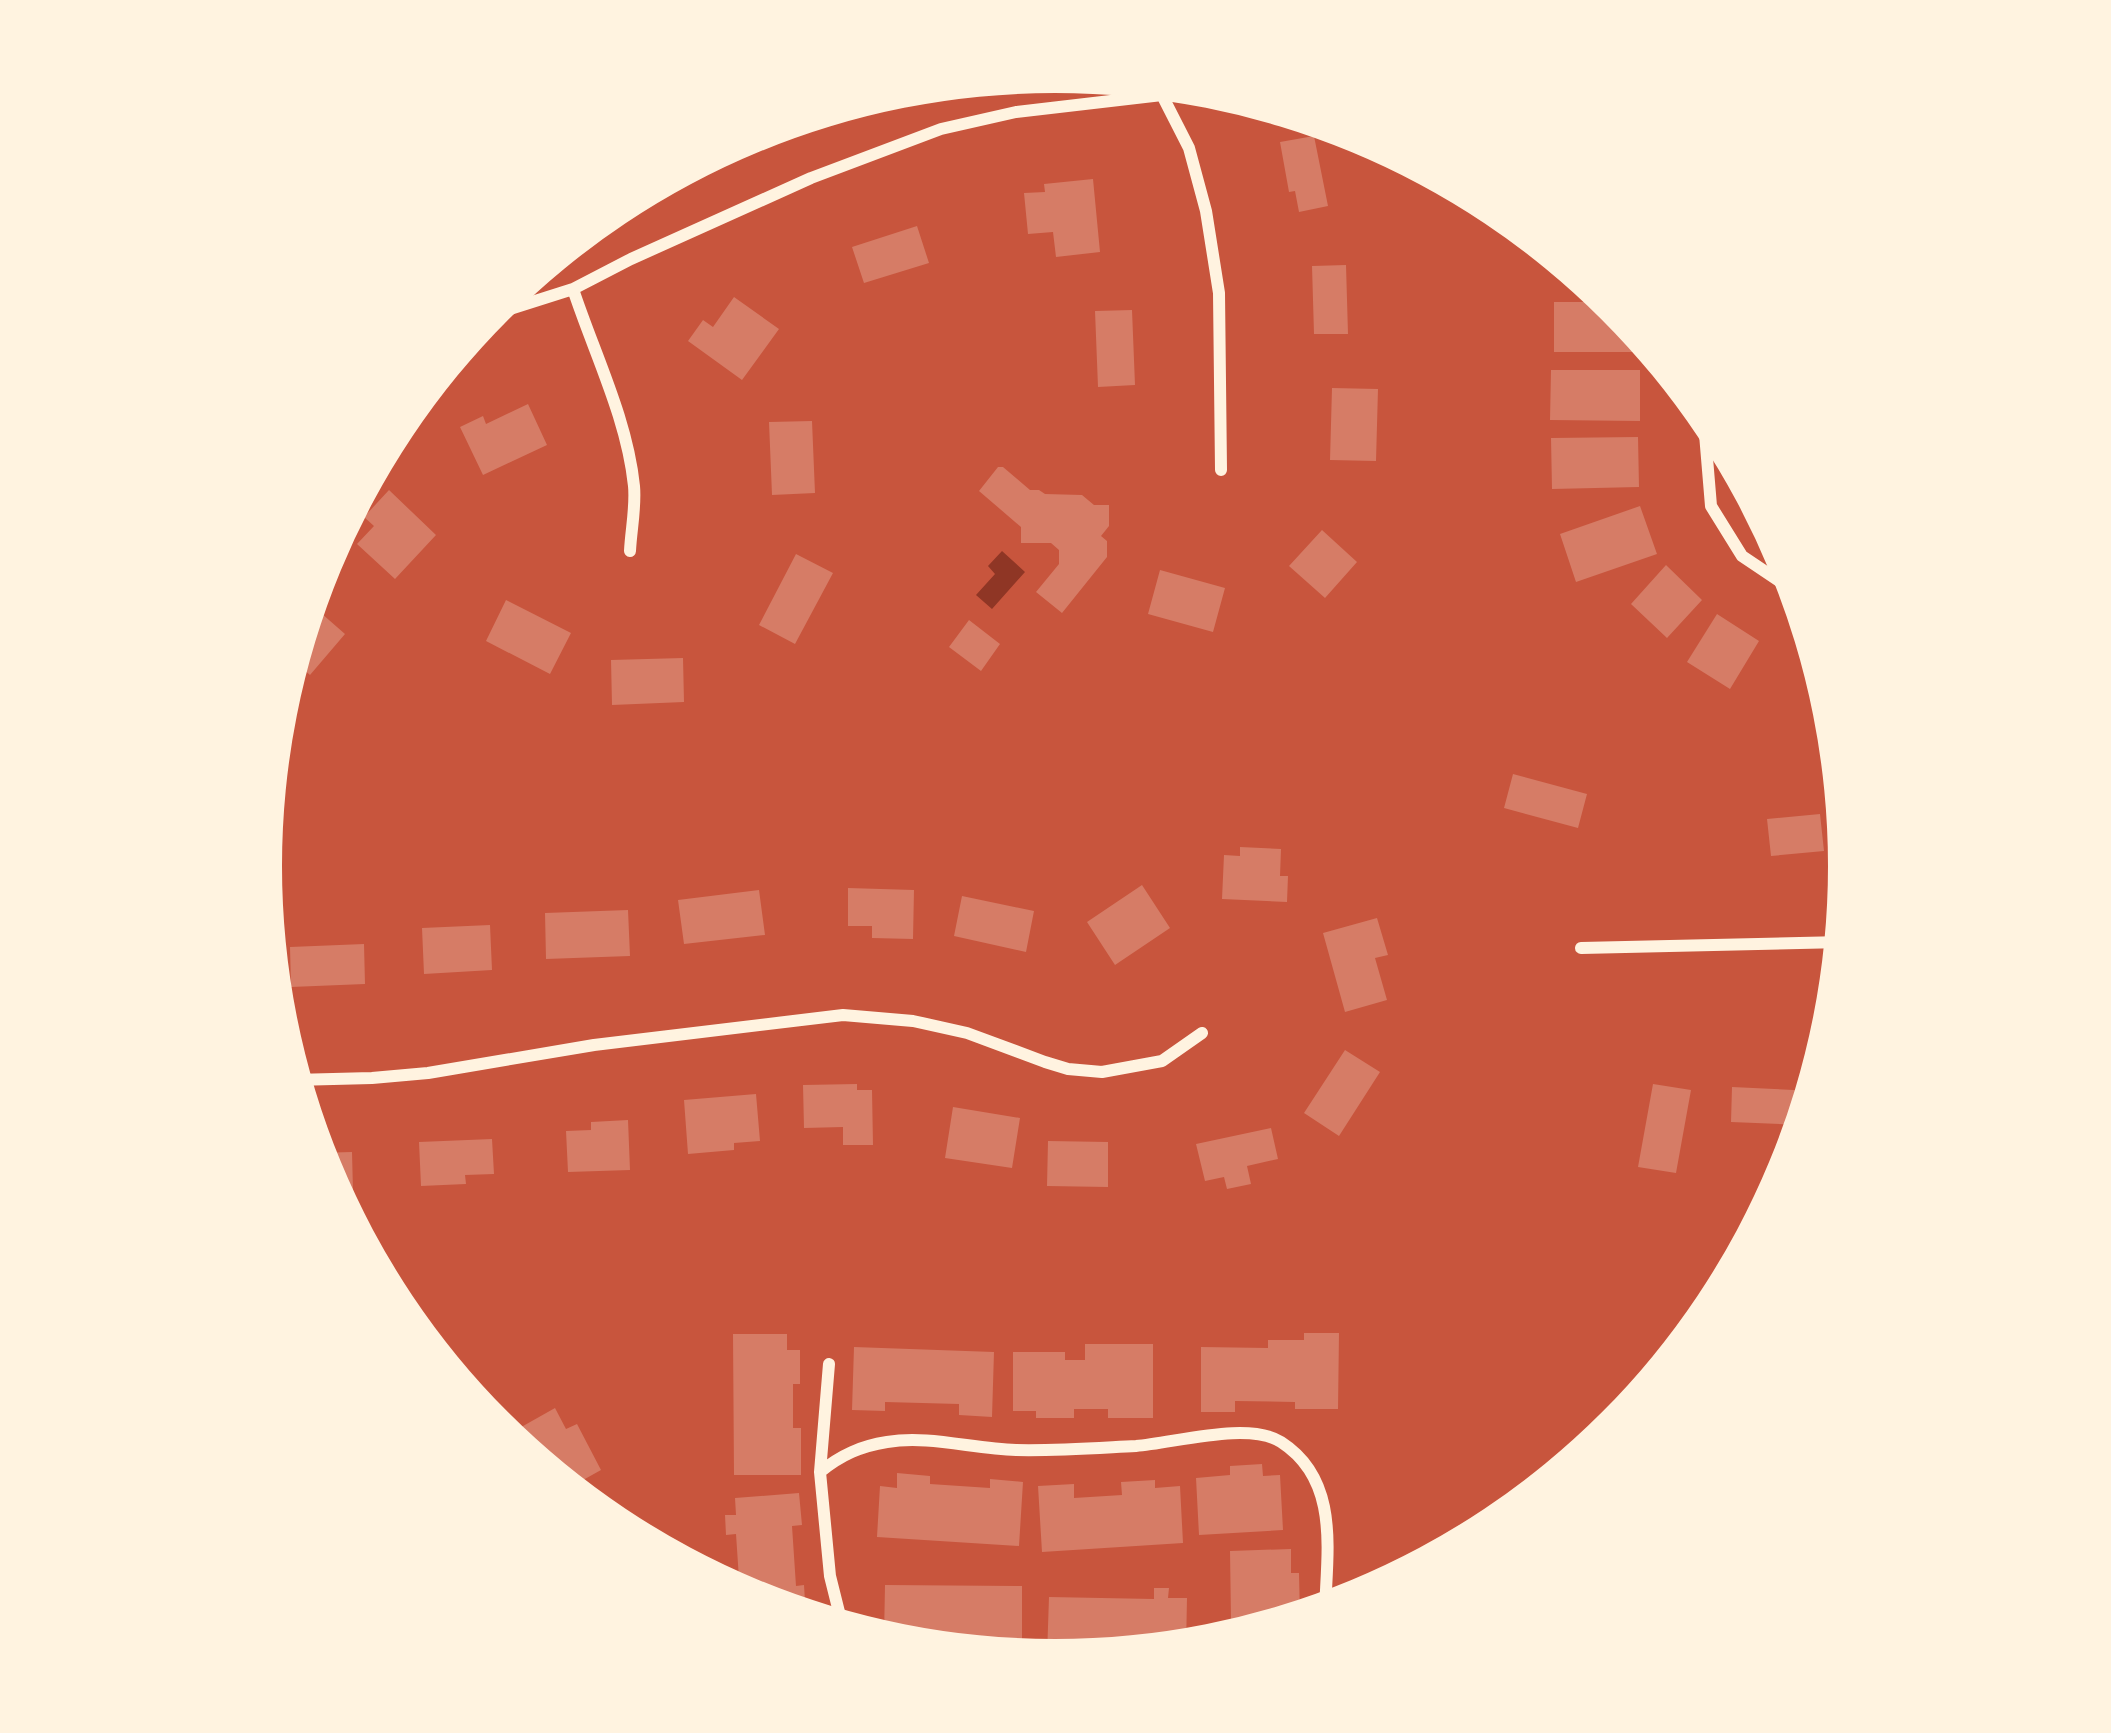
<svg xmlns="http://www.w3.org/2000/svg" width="2111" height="1733" viewBox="0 0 2111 1733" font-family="Merriweather,serif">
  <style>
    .water { fill: #8f3625 }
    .building { fill: #d67c66 }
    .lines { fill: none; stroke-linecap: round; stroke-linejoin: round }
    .minor { stroke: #fff3e0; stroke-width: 12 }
  </style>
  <rect width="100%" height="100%" fill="#c8553d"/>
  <path class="water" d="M 1002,551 L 1025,572 L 992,609 L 976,595 L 995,574 L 988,566 Z"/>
  <path class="building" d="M 1314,136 L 1328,206 L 1299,212 L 1295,191 L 1289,192 L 1280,142 Z
    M 1093,179 L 1100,252 L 1056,257 L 1053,232 L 1028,234 L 1024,193 L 1045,192 L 1044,184 Z
    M 917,226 L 929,263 L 864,283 L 852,247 Z
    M 1346,265 L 1348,334 L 1314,334 L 1312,266 Z
    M 734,297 L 779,329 L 742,380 L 688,341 L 703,320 L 713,327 Z
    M 1554,302 L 1614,302 L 1639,331 L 1639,352 L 1554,352 Z
    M 1132,310 L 1135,385 L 1098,387 L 1095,311 Z
    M 1551,370 L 1640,370 L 1640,421 L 1550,420 Z
    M 1332,388 L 1378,389 L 1376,461 L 1330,460 Z
    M 528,404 L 547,445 L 483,475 L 460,427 L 483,416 L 486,424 Z
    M 812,421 L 815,493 L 772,495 L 769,422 Z
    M 1638,437 L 1639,487 L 1552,489 L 1551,438 Z
    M 998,467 L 1003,467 L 1030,490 L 1039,490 L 1045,494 L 1082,495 L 1094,505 L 1109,505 L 1109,526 L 1101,536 L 1107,541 L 1107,557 L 1062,613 L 1036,592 L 1059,564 L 1059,550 L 1051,543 L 1021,543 L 1021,527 L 979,491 Z
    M 389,490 L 436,535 L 395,579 L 357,544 L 374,526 L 364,517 Z
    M 1640,506 L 1657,554 L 1576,582 L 1560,534 Z
    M 1322,530 L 1357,562 L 1325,598 L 1289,566 Z
    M 796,554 L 833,573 L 795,644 L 759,625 Z
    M 1666,565 L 1702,600 L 1667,638 L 1631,604 Z
    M 1160,570 L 1225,588 L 1213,632 L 1148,614 Z
    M 506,600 L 571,633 L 550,674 L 486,641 Z
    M 313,606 L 345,634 L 310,675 L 292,659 L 306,614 Z
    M 1717,614 L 1759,641 L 1730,689 L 1687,662 Z
    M 969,620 L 1000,644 L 981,671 L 949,647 Z
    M 683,658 L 684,702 L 612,705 L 611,660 Z
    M 1513,774 L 1587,794 L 1578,828 L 1504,808 Z
    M 1820,814 L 1824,851 L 1771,856 L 1767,819 Z
    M 1240,847 L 1281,849 L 1280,876 L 1288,876 L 1287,902 L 1222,899 L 1224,855 L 1240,856 Z
    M 1142,885 L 1170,928 L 1115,965 L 1087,922 Z
    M 848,888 L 914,890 L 913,939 L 872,938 L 872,926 L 848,926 Z
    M 759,890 L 765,935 L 684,944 L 678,900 Z
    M 962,896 L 1034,911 L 1026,952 L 954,936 Z
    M 628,910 L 630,956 L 546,959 L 545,913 Z
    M 1377,918 L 1388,955 L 1375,958 L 1387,1000 L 1345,1012 L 1323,933 Z
    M 490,925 L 492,970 L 424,974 L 422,928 Z
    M 364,944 L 365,984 L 291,987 L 290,947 Z
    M 1345,1050 L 1380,1072 L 1339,1136 L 1304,1113 Z
    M 857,1084 L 857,1090 L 872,1090 L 873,1145 L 843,1145 L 843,1127 L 804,1128 L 803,1085 Z
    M 1653,1084 L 1691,1090 L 1676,1173 L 1638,1167 Z
    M 1732,1087 L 1814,1091 L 1803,1125 L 1731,1122 Z
    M 756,1094 L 760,1141 L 734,1143 L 734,1150 L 688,1154 L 684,1100 Z
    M 953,1107 L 1020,1118 L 1012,1168 L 945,1158 Z
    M 628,1120 L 630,1170 L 568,1172 L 566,1131 L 591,1130 L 591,1122 Z
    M 1271,1128 L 1278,1159 L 1247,1166 L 1251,1184 L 1227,1189 L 1224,1177 L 1205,1181 L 1196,1144 Z
    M 492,1139 L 494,1174 L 465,1175 L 466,1184 L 421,1186 L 419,1142 Z
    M 1048,1141 L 1108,1142 L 1108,1187 L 1047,1186 Z
    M 352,1152 L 353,1191 L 333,1192 L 316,1153 Z
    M 1304,1333 L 1339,1333 L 1338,1409 L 1295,1409 L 1295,1402 L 1235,1401 L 1235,1412 L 1201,1412 L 1201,1347 L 1268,1348 L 1268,1340 L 1304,1340 Z
    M 733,1334 L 787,1334 L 787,1350 L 800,1350 L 800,1384 L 793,1384 L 793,1428 L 801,1428 L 801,1475 L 734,1475 Z
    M 1085,1344 L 1153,1344 L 1153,1418 L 1108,1418 L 1108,1409 L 1074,1409 L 1074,1418 L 1036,1418 L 1036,1411 L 1013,1411 L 1013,1352 L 1065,1352 L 1065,1360 L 1085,1360 Z
    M 854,1347 L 994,1352 L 992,1417 L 959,1415 L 959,1404 L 885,1402 L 885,1411 L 852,1410 Z
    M 555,1408 L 566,1429 L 577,1424 L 601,1470 L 567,1489 L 531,1456 L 528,1457 L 511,1442 L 507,1435 Z
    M 1262,1464 L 1263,1476 L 1280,1475 L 1283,1530 L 1199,1535 L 1196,1478 L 1230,1475 L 1230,1466 Z
    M 897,1473 L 930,1476 L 930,1484 L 990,1488 L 990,1479 L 1023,1482 L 1019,1546 L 877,1537 L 880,1486 L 897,1488 Z
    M 1155,1480 L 1155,1488 L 1180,1486 L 1183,1543 L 1042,1552 L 1038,1486 L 1074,1484 L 1074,1498 L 1122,1495 L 1121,1482 Z
    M 799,1493 L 802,1525 L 792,1526 L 796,1586 L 804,1585 L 806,1617 L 740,1594 L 736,1534 L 726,1535 L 725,1515 L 736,1515 L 735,1498 Z
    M 1291,1549 L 1291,1573 L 1299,1573 L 1300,1618 L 1231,1620 L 1230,1551 Z
    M 885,1585 L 1022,1586 L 1022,1655 L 977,1653 L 977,1647 L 898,1645 L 898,1637 L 884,1637 Z
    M 1154,1588 L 1169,1588 L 1168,1598 L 1187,1598 L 1186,1648 L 1120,1651 L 1120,1655 L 1094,1657 L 1047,1656 L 1049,1597 L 1154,1599 Z"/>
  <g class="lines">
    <path class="minor" d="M 1162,95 L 1189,148 L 1206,211 L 1219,293 L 1221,470
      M 573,289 C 594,353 627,418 634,486 C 636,507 631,530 630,551
      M 479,323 L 510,309 L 573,289 L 631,259 L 811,178 L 941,129 L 1016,112 L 1162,95 L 1178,84
      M 1703,410 L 1711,506 L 1742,556 L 1788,587 L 1797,588
      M 1581,948 L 1843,942
      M 294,1080 L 372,1078 L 428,1073 L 594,1045 L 843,1015 L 913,1021 L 967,1033 L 1045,1062 L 1068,1069 L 1102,1072 L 1162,1061 L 1202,1033
      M 829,1364 L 820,1472 L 830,1576 L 843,1628
      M 820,1472 C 841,1455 861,1446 887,1442 C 929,1435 973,1449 1016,1450 C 1055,1451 1096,1448 1136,1446 C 1175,1443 1248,1421 1281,1442 C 1340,1480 1327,1551 1325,1611"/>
  </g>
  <path d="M0 0H2111V1733H0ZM282 866a773 773 0 1 1 1546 0a773 773 0 1 1-1546 0Z" fill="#fff3e0" fill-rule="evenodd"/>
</svg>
